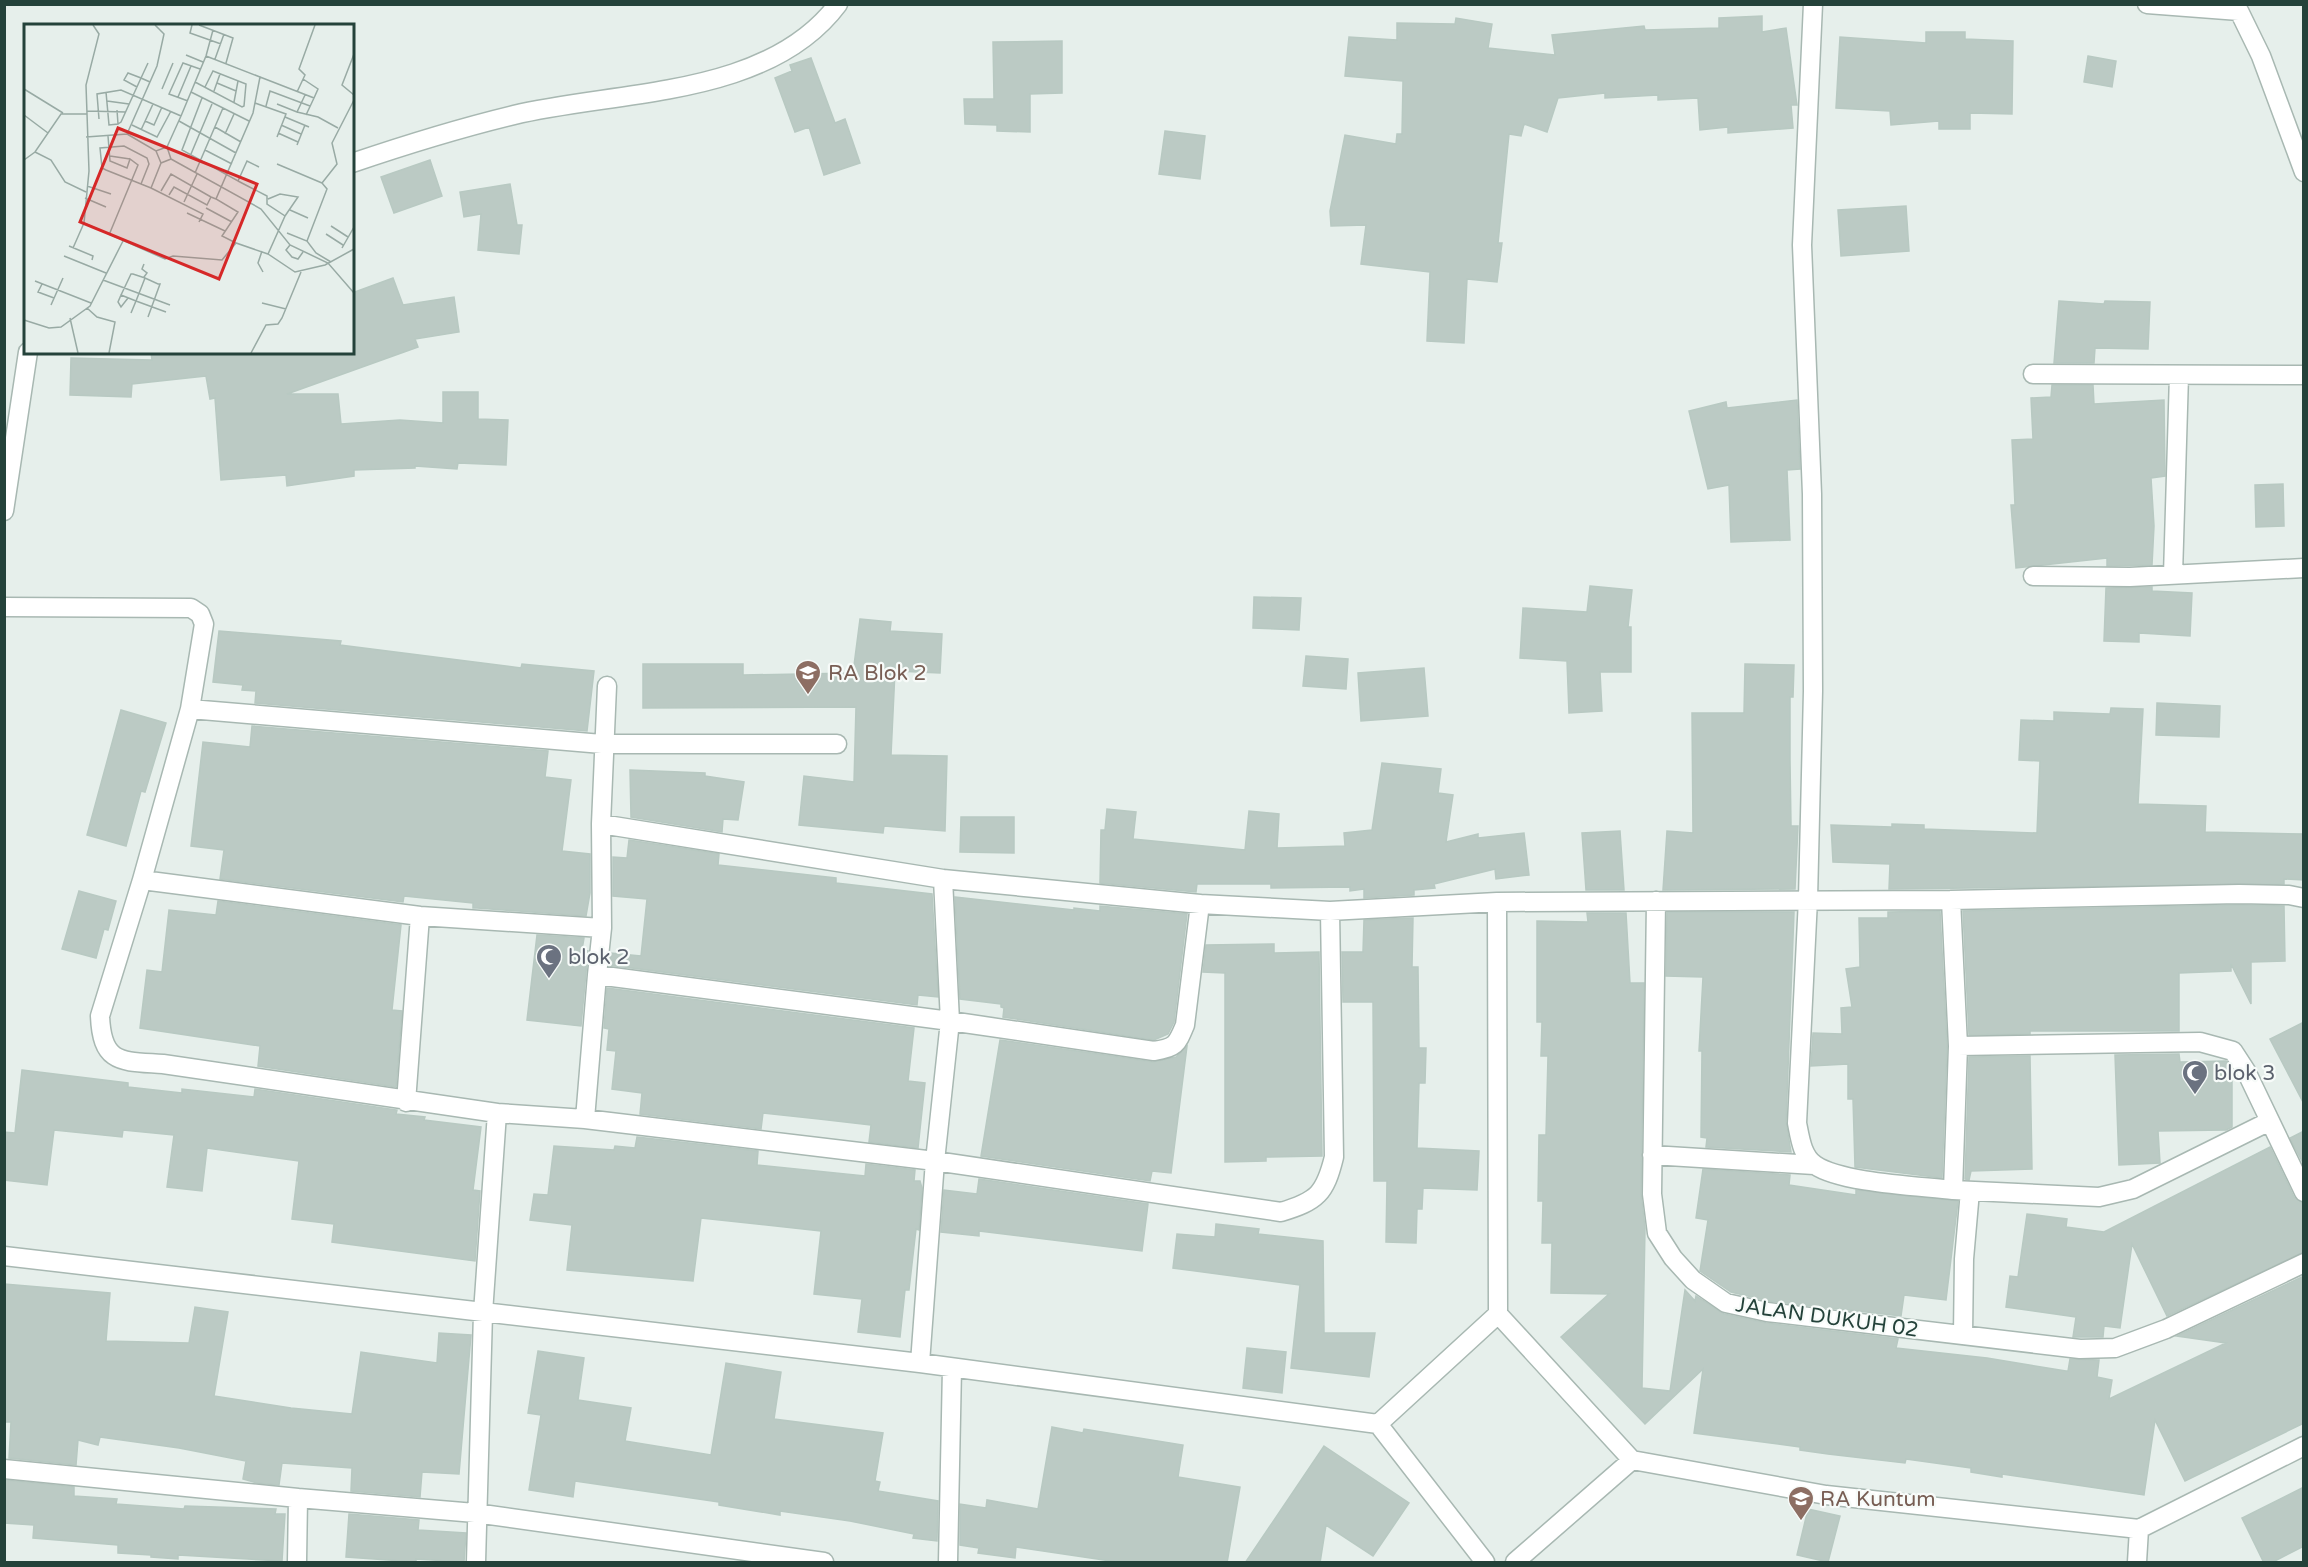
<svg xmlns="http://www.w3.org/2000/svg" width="2308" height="1567" viewBox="0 0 2308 1567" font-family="'Varela Round',sans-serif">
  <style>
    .building { fill: #bbcac4; stroke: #b8c9c2; stroke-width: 1.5 }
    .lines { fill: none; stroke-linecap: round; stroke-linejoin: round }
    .street-casing { stroke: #a8b8b2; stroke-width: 21 }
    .street { stroke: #fff; stroke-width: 18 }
    .labels { text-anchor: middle; stroke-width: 4.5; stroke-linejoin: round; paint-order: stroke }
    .education-label { font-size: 21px; fill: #785e54; stroke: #f7fbf9; text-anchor: start }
    .worship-label { font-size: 21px; fill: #5b616d; stroke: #f7fbf9; text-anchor: start }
    .street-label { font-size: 21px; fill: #24423a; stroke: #f7fbf9 }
    .inset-road { fill: none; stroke: #98aaa4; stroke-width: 1.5 }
    .view { fill: #d62828; fill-opacity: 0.15; stroke: #d62828; stroke-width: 3 }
    .inset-edge { fill: none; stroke: #24423a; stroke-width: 3 }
  </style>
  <rect width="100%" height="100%" fill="#e6efeb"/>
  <path class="building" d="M 1762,16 L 1762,32 L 1786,28 L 1797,105 L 1791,105 L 1793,128 L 1728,133 L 1728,127 L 1700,130 L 1698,98 L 1658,100 L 1658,95 L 1605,98 L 1605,93 L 1558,98 L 1547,132 L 1524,124 L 1521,136 L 1509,134 L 1498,243 L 1502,243 L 1497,282 L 1467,279 L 1464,343 L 1427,341 L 1430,272 L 1361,264 L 1366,225 L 1331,226 L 1330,211 L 1345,135 L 1396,144 L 1397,134 L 1402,134 L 1403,81 L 1345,76 L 1349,37 L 1397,40 L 1397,23 L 1455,24 L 1456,18 L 1492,24 L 1488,48 L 1555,55 L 1552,35 L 1644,26 L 1645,30 L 1719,28 L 1719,18 Z
    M 1926,32 L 1965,32 L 1965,39 L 2013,41 L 2012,114 L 1970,113 L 1970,129 L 1939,129 L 1939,121 L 1891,125 L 1890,111 L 1836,108 L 1840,37 L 1926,43 Z
    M 1062,41 L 1062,93 L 1030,94 L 1030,132 L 997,131 L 997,125 L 965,124 L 964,99 L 994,99 L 993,42 Z
    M 2088,56 L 2116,61 L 2112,87 L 2084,82 Z
    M 811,58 L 835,123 L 845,119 L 860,163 L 824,175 L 809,127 L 795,132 L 775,78 L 792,71 L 790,65 Z
    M 1165,131 L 1205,136 L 1200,179 L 1159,174 Z
    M 430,160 L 442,196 L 394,213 L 381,177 Z
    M 510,184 L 517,225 L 522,225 L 519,254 L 478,250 L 481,214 L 464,217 L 460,192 Z
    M 1906,206 L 1909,251 L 1841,256 L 1838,210 Z
    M 393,278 L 403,305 L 454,297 L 459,332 L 415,339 L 418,347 L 287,394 L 338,394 L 341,424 L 400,420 L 443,423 L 443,392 L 478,392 L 478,419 L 508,420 L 506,465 L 458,463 L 457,469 L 415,466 L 415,468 L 354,470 L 354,476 L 287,486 L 286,475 L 221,480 L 215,398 L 210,399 L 206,376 L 132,384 L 131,397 L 70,395 L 71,358 L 152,360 L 151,352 L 352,352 L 352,293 Z
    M 2059,301 L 2104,304 L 2105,301 L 2150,302 L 2148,349 L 2095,348 L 2094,363 L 2054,363 Z
    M 2052,385 L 2093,385 L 2094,404 L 2164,400 L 2165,476 L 2151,478 L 2154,526 L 2152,565 L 2107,566 L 2107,558 L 2016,568 L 2011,505 L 2015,505 L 2012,440 L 2033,439 L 2031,398 L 2051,397 Z
    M 1797,400 L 1800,469 L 1787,470 L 1790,540 L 1731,542 L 1729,485 L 1708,489 L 1689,411 L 1726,402 L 1727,408 Z
    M 2283,484 L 2284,526 L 2256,527 L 2255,485 Z
    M 1590,586 L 1632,590 L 1628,627 L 1631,627 L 1631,672 L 1600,672 L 1602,711 L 1569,713 L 1567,661 L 1520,658 L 1523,608 L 1587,612 Z
    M 2152,587 L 2152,591 L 2192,593 L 2190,636 L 2139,633 L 2139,642 L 2104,641 L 2106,588 Z
    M 1254,597 L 1301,598 L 1299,630 L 1253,628 Z
    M 860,619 L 891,622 L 890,631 L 942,634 L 940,673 L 895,671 L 891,755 L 947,756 L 945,831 L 884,826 L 883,833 L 799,825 L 804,776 L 854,782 L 856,707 L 643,708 L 643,664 L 743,664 L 743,675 L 853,673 Z
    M 219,631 L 341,641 L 340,645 L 521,668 L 522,664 L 594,671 L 587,731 L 255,703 L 256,691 L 242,690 L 243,685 L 213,682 Z
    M 1306,656 L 1348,659 L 1346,689 L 1303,686 Z
    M 1745,664 L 1794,665 L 1793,697 L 1790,697 L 1790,760 L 1791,826 L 1798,826 L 1795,889 L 1663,890 L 1667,831 L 1693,833 L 1692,713 L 1744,713 Z
    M 1424,668 L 1428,716 L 1361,721 L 1358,673 Z
    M 2157,703 L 2220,706 L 2219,737 L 2156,735 Z
    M 2111,708 L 2143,709 L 2138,804 L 2206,806 L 2205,832 L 2304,834 L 2304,880 L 2284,879 L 2284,884 L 1889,889 L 1890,864 L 1833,862 L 1831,825 L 1892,827 L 1892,824 L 1924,825 L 1924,829 L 2037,833 L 2040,761 L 2019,760 L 2021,720 L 2054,721 L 2054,712 L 2110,714 Z
    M 121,710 L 166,723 L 145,792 L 141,791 L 126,846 L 87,835 Z
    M 252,726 L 548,751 L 545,777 L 571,780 L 562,851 L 590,854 L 590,893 L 586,916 L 477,908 L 473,908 L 473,903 L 404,896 L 403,902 L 220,879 L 224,850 L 191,846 L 203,742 L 250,747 Z
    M 1382,763 L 1441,769 L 1438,793 L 1453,795 L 1446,842 L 1478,834 L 1478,838 L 1524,833 L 1529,875 L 1496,879 L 1495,869 L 1434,884 L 1435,888 L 1414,890 L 1414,895 L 1364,898 L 1364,889 L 1350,891 L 1350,887 L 1271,888 L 1271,884 L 1197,884 L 1196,892 L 1100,883 L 1101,830 L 1105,830 L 1107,809 L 1136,812 L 1133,839 L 1245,850 L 1249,811 L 1279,814 L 1277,848 L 1345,846 L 1344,833 L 1372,830 Z
    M 630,770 L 705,773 L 705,776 L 744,782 L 738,820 L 723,819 L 722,832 L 631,817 Z
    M 961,817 L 1014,817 L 1014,853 L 960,852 Z
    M 1620,831 L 1624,890 L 1586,890 L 1582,833 Z
    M 629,840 L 719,854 L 718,865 L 836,878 L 836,883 L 932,894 L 938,997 L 918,995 L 917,1005 L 609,965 L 611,953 L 641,956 L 647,899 L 613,896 L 613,857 L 627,858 Z
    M 79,891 L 116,901 L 108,930 L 104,929 L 96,958 L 62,949 Z
    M 955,897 L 1074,910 L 1074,908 L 1100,911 L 1100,906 L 1187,914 L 1174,1022 L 1168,1034 L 1154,1040 L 1003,1017 L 1004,1008 L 1001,1007 L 1001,1004 L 960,999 Z
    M 218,901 L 401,925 L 392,1010 L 402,1011 L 396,1087 L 258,1066 L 260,1046 L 140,1028 L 147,970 L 162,972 L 169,910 L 216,915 Z
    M 2239,905 L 2284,906 L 2285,961 L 2251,962 L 2251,1004 L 2231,964 L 2231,971 L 2179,973 L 2179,1031 L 2030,1031 L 2030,1034 L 1969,1035 L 1963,911 Z
    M 1940,911 L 1947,1046 L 1942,1178 L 1855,1167 L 1853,1099 L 1848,1099 L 1848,1064 L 1811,1066 L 1813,1033 L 1842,1034 L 1841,1008 L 1852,1007 L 1846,969 L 1860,967 L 1859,918 L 1888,918 L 1888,912 Z
    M 1667,912 L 1794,912 L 1786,1122 L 1791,1152 L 1706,1147 L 1707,1138 L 1701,1137 L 1702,1051 L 1699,1051 L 1703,977 L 1666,976 Z
    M 1587,913 L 1626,913 L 1630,983 L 1644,983 L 1641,1194 L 1645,1228 L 1642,1388 L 1670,1391 L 1685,1290 L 1695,1301 L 1696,1296 L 1724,1314 L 1766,1323 L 1898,1339 L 1896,1348 L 1987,1358 L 2066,1371 L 2068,1371 L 2070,1359 L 2099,1360 L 2097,1377 L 2112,1380 L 2109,1399 L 2226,1343 L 2177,1336 L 2304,1276 L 2304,1423 L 2185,1481 L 2155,1420 L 2144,1495 L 2002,1474 L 2002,1477 L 1971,1472 L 1971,1468 L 1906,1459 L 1905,1463 L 1828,1454 L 1800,1450 L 1800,1447 L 1694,1433 L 1703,1369 L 1645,1424 L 1561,1337 L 1609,1294 L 1551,1293 L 1552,1243 L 1542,1243 L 1543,1201 L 1538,1201 L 1539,1135 L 1546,1135 L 1548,1056 L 1541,1056 L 1542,1022 L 1537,1022 L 1537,921 L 1588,922 Z
    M 1413,918 L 1412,967 L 1418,967 L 1419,1048 L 1426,1048 L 1425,1083 L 1419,1083 L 1417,1148 L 1479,1151 L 1477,1190 L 1423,1188 L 1422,1209 L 1417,1209 L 1416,1243 L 1386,1242 L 1387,1181 L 1374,1181 L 1373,1002 L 1343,1002 L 1342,952 L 1363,952 L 1364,920 Z
    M 537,935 L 584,938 L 582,950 L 588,951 L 581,1026 L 527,1020 Z
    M 1274,944 L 1274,953 L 1319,952 L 1322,1156 L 1266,1157 L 1266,1161 L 1225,1162 L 1225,973 L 1203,972 L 1206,945 Z
    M 607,988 L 914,1028 L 908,1081 L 925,1083 L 918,1148 L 869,1142 L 871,1125 L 819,1119 L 763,1113 L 761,1129 L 640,1114 L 642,1093 L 612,1089 L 616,1051 L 607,1050 L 609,1029 L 604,1028 Z
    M 2304,1022 L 2304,1104 L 2270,1039 Z
    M 1000,1040 L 1153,1062 L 1176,1057 L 1187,1046 L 1171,1173 L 1152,1171 L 1150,1181 L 981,1156 Z
    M 2179,1054 L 2180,1062 L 2226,1061 L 2232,1070 L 2232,1127 L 2226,1130 L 2158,1131 L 2160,1163 L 2119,1165 L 2115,1055 Z
    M 2030,1056 L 2032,1169 L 1971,1171 L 1969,1180 L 1965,1179 L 1969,1057 Z
    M 22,1070 L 128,1083 L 128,1087 L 182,1093 L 182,1089 L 254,1097 L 255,1089 L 397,1110 L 396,1114 L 425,1117 L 424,1120 L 481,1127 L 473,1190 L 480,1191 L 475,1261 L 332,1242 L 334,1224 L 292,1219 L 299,1161 L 207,1148 L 202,1191 L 167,1187 L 174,1135 L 123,1130 L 122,1137 L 54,1130 L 47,1185 L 4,1180 L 4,1132 L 15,1133 Z
    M 2304,1131 L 2304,1165 L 2290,1138 Z
    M 637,1137 L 758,1151 L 757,1165 L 865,1176 L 866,1164 L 915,1170 L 914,1181 L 920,1181 L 922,1188 L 919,1230 L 916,1229 L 909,1290 L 905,1290 L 900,1337 L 858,1332 L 862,1299 L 814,1294 L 821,1231 L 701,1218 L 693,1281 L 567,1270 L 572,1225 L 530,1220 L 534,1194 L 548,1195 L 554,1146 L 614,1150 L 615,1146 L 635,1148 Z
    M 2270,1147 L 2294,1197 L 2304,1203 L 2304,1252 L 2167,1316 L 2132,1244 L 2120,1328 L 2104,1326 L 2103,1337 L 2073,1337 L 2076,1317 L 2006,1307 L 2010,1276 L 2018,1277 L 2027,1214 L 2067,1219 L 2066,1227 L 2104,1232 Z
    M 1703,1169 L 1790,1175 L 1789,1185 L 1856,1195 L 1856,1190 L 1958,1201 L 1946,1300 L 1904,1295 L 1901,1316 L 1769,1301 L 1731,1292 L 1700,1271 L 1708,1220 L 1696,1218 Z
    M 979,1179 L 1148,1204 L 1142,1251 L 979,1231 L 979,1236 L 941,1232 L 944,1190 L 977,1194 Z
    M 1216,1224 L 1259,1229 L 1258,1234 L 1323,1241 L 1324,1333 L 1375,1333 L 1369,1377 L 1291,1368 L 1300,1285 L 1173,1268 L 1177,1234 L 1215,1237 Z
    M 4,1284 L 110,1293 L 106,1341 L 189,1343 L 195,1307 L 228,1312 L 214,1396 L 291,1408 L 352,1414 L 361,1352 L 437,1363 L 439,1333 L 471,1335 L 459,1474 L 422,1472 L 420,1497 L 351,1491 L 352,1468 L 282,1463 L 279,1485 L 257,1483 L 243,1479 L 246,1461 L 179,1448 L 100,1437 L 98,1445 L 78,1440 L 76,1465 L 9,1458 L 11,1422 L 4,1422 Z
    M 1247,1348 L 1286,1352 L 1282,1393 L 1243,1388 Z
    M 538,1351 L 584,1358 L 578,1400 L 631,1408 L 625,1441 L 711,1455 L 726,1363 L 781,1372 L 774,1419 L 883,1433 L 875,1481 L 880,1482 L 878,1491 L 938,1501 L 937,1541 L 913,1538 L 914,1534 L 850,1521 L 780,1511 L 780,1515 L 719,1505 L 719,1502 L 575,1481 L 573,1497 L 529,1490 L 541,1415 L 528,1413 Z
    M 1052,1427 L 1083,1433 L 1084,1429 L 1183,1445 L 1178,1477 L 1240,1487 L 1227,1563 L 1124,1563 L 1016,1547 L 1015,1558 L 978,1553 L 979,1548 L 960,1545 L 960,1504 L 986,1508 L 987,1500 L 1038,1509 Z
    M 1324,1446 L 1409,1503 L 1373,1556 L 1326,1525 L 1320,1563 L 1245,1563 Z
    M 4,1480 L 74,1487 L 74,1496 L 117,1499 L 116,1504 L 184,1509 L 185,1506 L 276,1509 L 275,1514 L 285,1514 L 282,1561 L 178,1555 L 178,1559 L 151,1557 L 151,1555 L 118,1553 L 118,1545 L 33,1538 L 34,1525 L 4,1523 Z
    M 2304,1487 L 2304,1546 L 2271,1563 L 2264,1563 L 2242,1518 Z
    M 1808,1509 L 1840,1516 L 1828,1562 L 1797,1555 Z
    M 349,1514 L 419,1520 L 418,1530 L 466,1533 L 464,1562 L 416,1559 L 416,1562 L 346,1557 Z"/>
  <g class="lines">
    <defs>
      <path id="street" d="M 1813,4 L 1802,245 L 1812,494 L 1813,691 L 1808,899 L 1797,1123 C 1800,1138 1802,1156 1815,1165 C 1841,1183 1920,1186 1953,1190 L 1958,1046 L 2200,1042 L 2233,1051 L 2246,1071 L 2304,1192
        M 2147,4 L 2239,11 L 2261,56 L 2304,172
        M 352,163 C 405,145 460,128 514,115 C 618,90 768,98 838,4
        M 2033,374 L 2304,375
        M 4,511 L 28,352
        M 2173,575 L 2179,375
        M 2033,576 L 2130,577 L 2304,568
        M 4,607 L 191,608 L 200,614 L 204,624 L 190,709 L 142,880 L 100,1016 C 102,1065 122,1061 163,1064 L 497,1113 L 483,1313 L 476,1562
        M 607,686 L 601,824 L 943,879 L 1200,904 L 1330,911 L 1497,902
        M 190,709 L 602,744 L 837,744
        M 142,880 L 420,916 L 602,928
        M 1951,900 L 1958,1046
        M 1656,901 L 1652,1194 L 1657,1233 L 1673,1258 L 1693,1280 L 1726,1303 L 1767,1312 L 2080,1349 L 2115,1348 L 2166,1329 L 2304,1263
        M 597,975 L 602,928 L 601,824
        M 406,1102 L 420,916
        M 497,1113 L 585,1119 L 597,975 L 950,1021 L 1154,1051 C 1176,1048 1177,1044 1185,1025 L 1200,904
        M 585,1119 L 935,1161 L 1281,1212 C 1317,1201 1325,1194 1334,1157 L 1330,911
        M 1652,1155 L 1814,1165
        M 1953,1190 L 2099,1197 L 2133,1189 L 2268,1122
        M 4,1256 L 920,1363 L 1378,1424
        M 1963,1335 L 1964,1259 L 1970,1191
        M 920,1363 L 935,1161 L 950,1021 L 943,879
        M 1632,1460 L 1498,1314 L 1497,902 L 1951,900 L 2239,894 L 2289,895 L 2304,898
        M 4,1469 L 298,1498
        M 297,1562 L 298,1498 L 475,1513 L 824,1562
        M 948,1562 L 952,1368
        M 1485,1562 L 1378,1424 L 1498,1314
        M 1515,1562 L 1632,1460 L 1826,1495 L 2139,1529
        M 2137,1562 L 2139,1529 L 2304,1446"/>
    </defs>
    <use href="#street" class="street-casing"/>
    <use href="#street" class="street"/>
  </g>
  <defs>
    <symbol id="school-pin" viewBox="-11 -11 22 30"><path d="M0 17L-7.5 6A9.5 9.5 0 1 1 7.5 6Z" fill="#8d6e63" stroke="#f7fbf9"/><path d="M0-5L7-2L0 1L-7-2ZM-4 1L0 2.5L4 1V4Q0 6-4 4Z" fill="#fff"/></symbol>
    <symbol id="mosque-pin" viewBox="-11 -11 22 30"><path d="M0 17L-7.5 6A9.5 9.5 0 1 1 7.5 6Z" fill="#6b7280" stroke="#f7fbf9"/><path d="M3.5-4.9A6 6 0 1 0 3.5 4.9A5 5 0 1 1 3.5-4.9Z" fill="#fff"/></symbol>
  </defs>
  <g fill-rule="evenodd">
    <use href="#school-pin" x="793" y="658" width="30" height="40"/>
    <use href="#mosque-pin" x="534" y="942" width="30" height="40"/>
    <use href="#mosque-pin" x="2180" y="1058" width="30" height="40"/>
    <use href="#school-pin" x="1786" y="1484" width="30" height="40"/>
  </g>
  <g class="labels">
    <g class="education-label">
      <text x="828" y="680">RA Blok 2</text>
      <text x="1820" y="1506">RA Kuntum</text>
    </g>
    <g class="worship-label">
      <text x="568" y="964">blok 2</text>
      <text x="2214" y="1080">blok 3</text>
    </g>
    <g class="street-label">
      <text transform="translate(1827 1317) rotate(8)" y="7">JALAN DUKUH 02</text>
    </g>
  </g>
  <g transform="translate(24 24)">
    <rect width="330" height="330" fill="#e6efeb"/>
    <path class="inset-road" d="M 69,1 L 75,10 L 62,61 L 65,147 L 60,199 L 141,235 L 149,232 L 198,236 L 212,219 L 244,230 L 261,192 L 243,180 L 243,172 L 214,157M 168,1 L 166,9 L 197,20M 175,1 L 209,14 L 202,39M 330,30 L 318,61 L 330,71M 162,31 L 179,38M 182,32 L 189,6M 191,35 L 200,10M 124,39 L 117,54 L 126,58M 236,53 L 290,74 L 282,91M 279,55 L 294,65 L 290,74M 171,58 L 218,83 L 220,82 L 222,60 L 189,47 L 181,63M 193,59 L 212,67M 0,65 L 39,89M 138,65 L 149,39M 190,67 L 196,50M 82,68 L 85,101 L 94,100 L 93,86M 167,68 L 225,97M 273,68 L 281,51 L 275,45 L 291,1M 154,73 L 167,42M 178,74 L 158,126 L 214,157 L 223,137 L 235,143M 83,77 L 105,80M 164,77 L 145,70 L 159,39 L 176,45M 210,78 L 214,57M 231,79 L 262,90 L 253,113M 253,80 L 273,88 L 281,71M 242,82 L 246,67 L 286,82M 63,87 L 102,88M 273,88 L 294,93 L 314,104M 0,91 L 24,109M 157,92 L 182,32 L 236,53 L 229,89 L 192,175 L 214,188 L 198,212 L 212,219M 261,93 L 285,103M 75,95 L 73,70 L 97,66 L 157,92 L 143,123 L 132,127 L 103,110M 121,97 L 130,101 L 138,83M 155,97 L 212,129M 94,100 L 97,98 L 117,54 L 104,49 L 100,56 L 113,63M 108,101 L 133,113 L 147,87M 257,101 L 277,110M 191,103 L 217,118M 117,106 L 129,80M 254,109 L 274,118M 201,110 L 210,90M 84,112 L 86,137 L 103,144 L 106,135 L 114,141 L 85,211M 62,113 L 103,110 L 133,42 L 140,10 L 131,1M 273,121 L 281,101M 181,126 L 208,140M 11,128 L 27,136 L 41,158 L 62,168M 167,130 L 188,80M 86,132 L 106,135M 147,135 L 237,185 L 266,221 L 304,239 L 330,269M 0,136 L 11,128 L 37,90 L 63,90M 137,139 L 147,135 L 143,123M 253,140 L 298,159M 171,149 L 199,84M 117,160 L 125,140 L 123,134 L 100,122 L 76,124 L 78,144 L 82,146 L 127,164 L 137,139 L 132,127M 63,162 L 87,170M 127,164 L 179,190 L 175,198M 137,167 L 147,150 L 187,173M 145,171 L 150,163 L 183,181 L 187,173 L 192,175M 61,174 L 82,183M 244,175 L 256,170 L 274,173 L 261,192M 160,178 L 173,150M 182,184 L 208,198M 266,186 L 284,194M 163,189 L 201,207M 307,202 L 324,213M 263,209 L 283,217 L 292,229 L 307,238M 302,210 L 319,221M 283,217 L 303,165 L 298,159 L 313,140 L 308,119 L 330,76M 266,221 L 262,226 L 268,233 L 274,235 L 279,228M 45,222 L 69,232 L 68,236M 49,224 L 60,199M 318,224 L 330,203M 238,227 L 234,239 L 239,248M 244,230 L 271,248 L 301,241 L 330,225M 40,232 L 82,249M 120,240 L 118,245 L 123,249 L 120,253 L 121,254 L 112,277 L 97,271 L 107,250 L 109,250 L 121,254 L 134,260 L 136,260 L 124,293M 79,256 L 146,281M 11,257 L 67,279M 18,260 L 14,268 L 30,274M 97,271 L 94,278 L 97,283 L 104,274M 238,279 L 262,285M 27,281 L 39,254M 63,284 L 73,293 L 91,298 L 85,329M 107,289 L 112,277 L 142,288M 46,294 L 54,329M 0,296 L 25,304 L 37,303 L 66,282 L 99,217M 227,329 L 242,301 L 254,300 L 258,294 L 277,248"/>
    <path class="view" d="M 94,104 L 233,160 L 195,255 L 56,198 Z"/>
    <rect width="330" height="330" class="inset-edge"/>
  </g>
  <rect width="2308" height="1567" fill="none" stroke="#24423a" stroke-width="12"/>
</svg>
